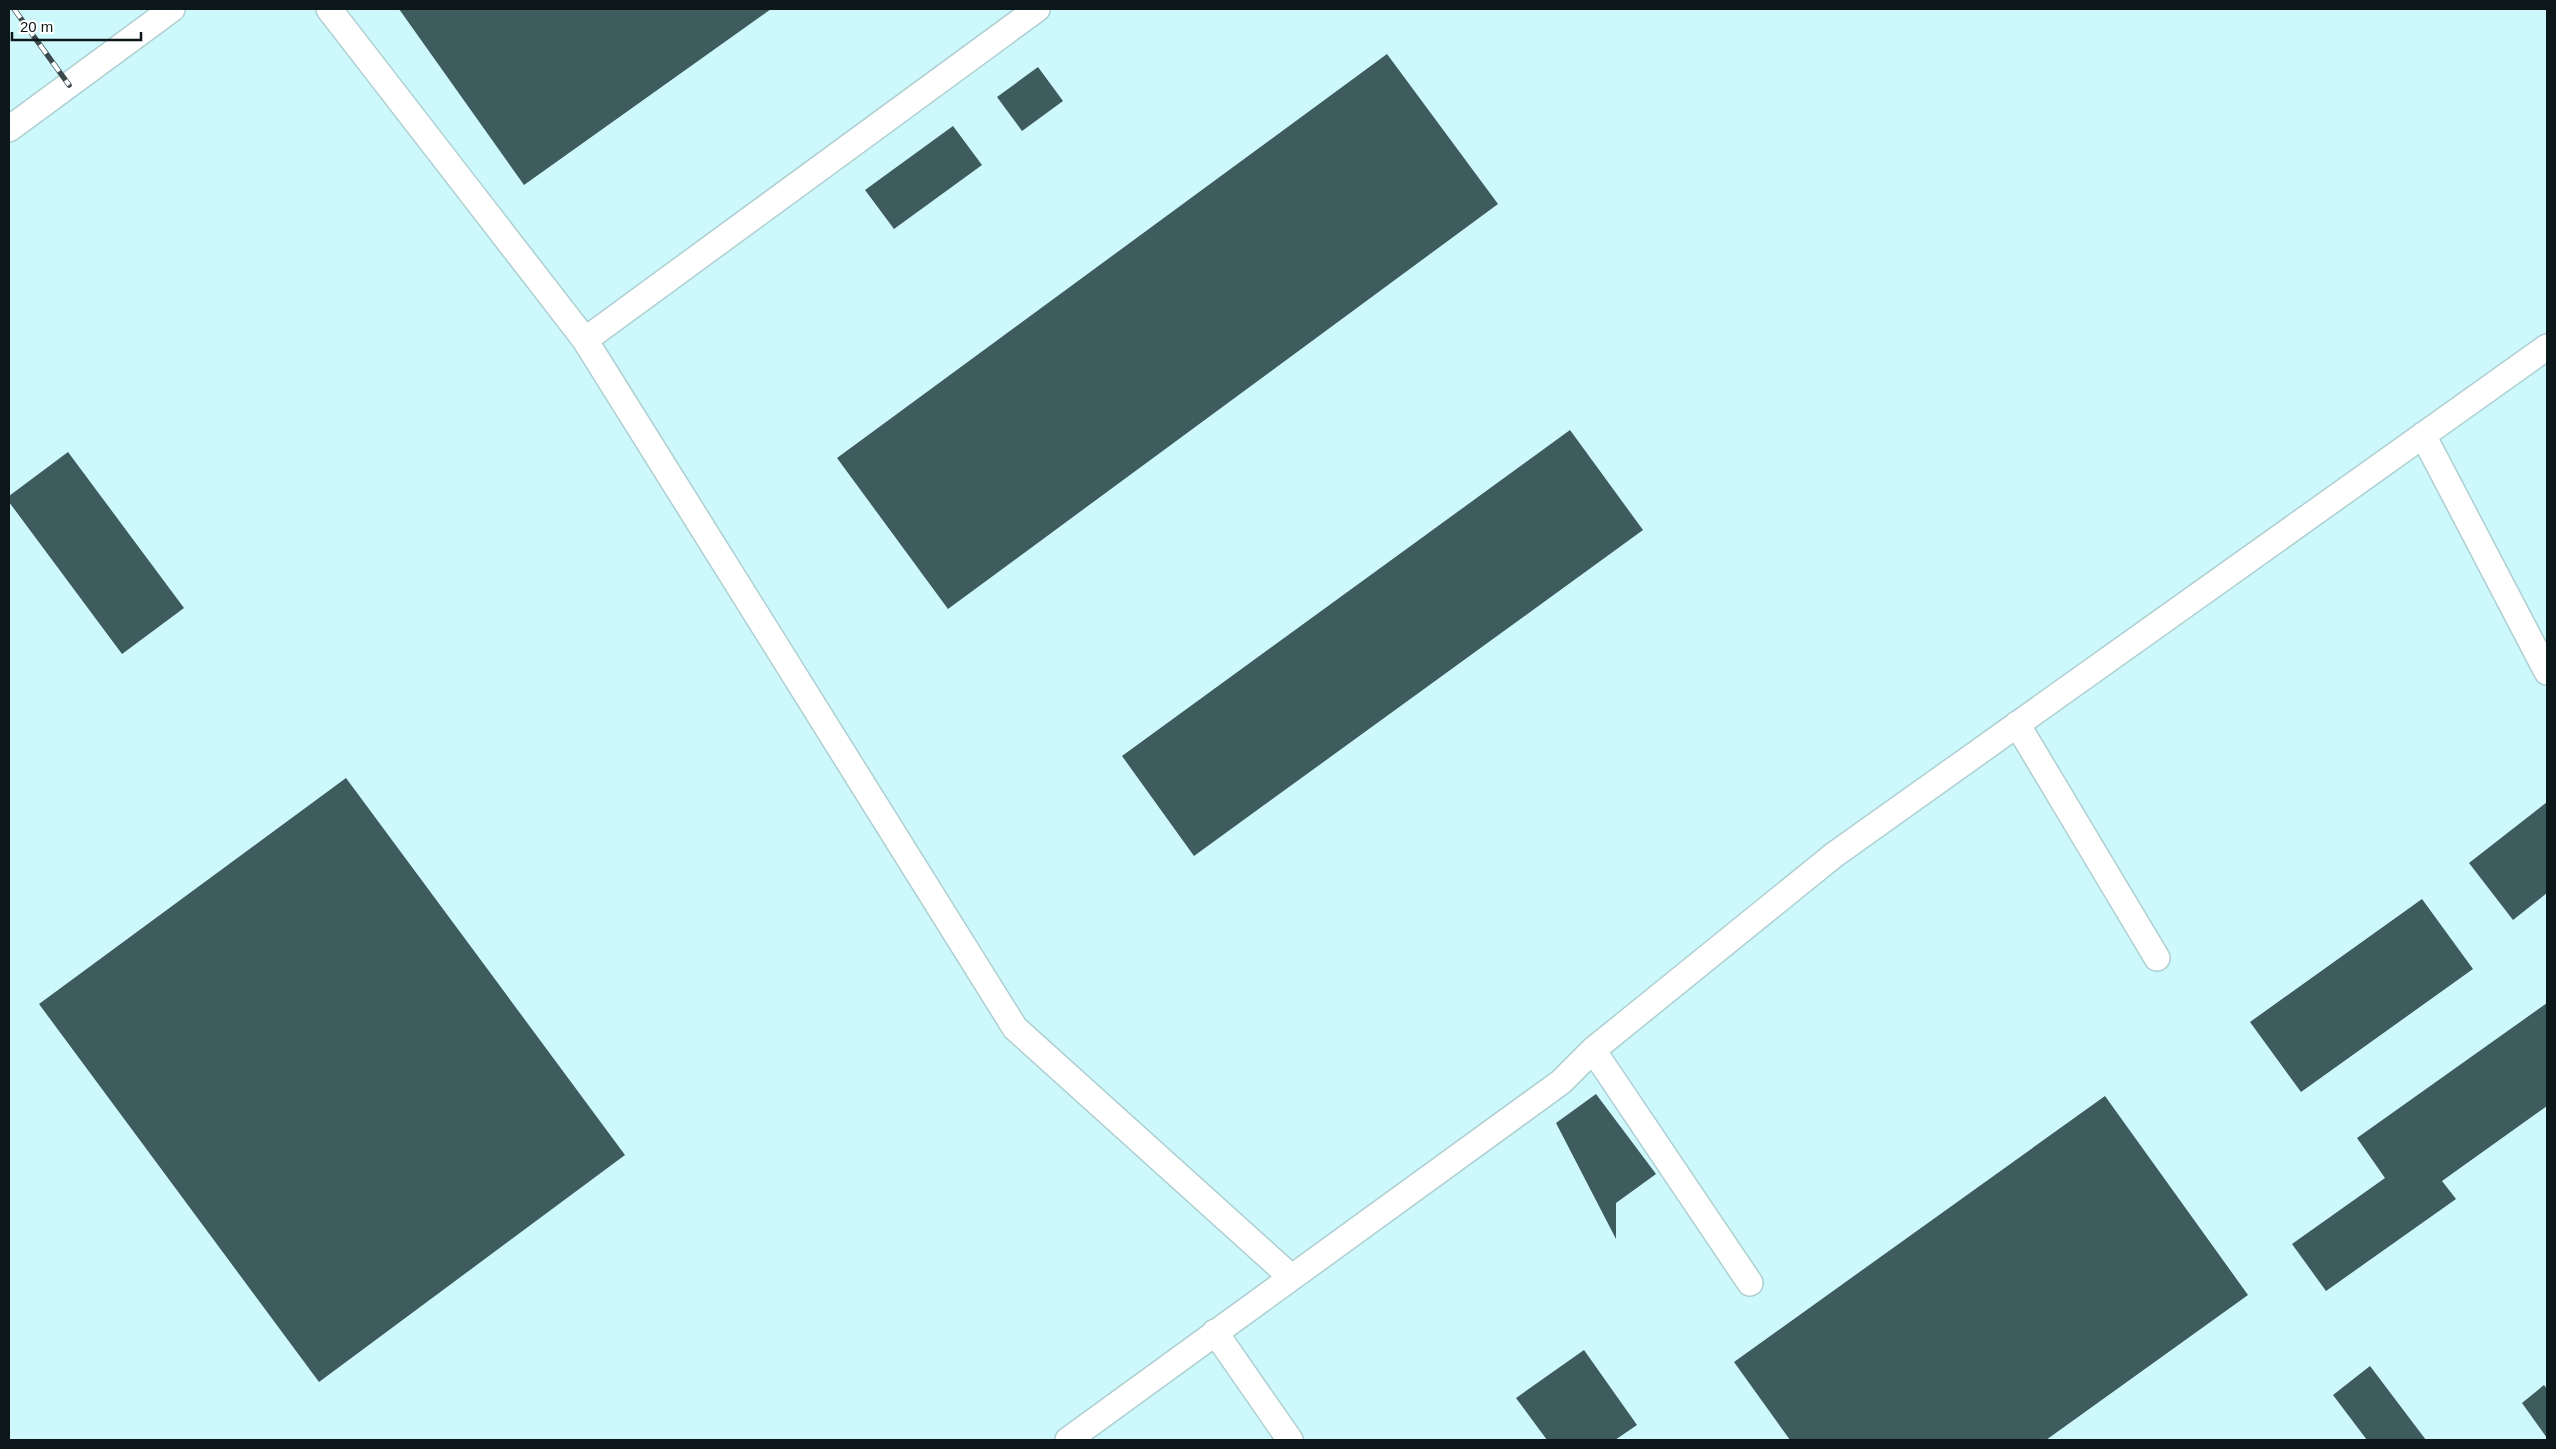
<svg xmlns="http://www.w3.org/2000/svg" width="2556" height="1449" viewBox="0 0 2556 1449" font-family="Arial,sans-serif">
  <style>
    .built { fill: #cef9fc }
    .building { fill: #3e5b5e }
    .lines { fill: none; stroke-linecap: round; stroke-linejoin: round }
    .service-casing { stroke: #aecfd1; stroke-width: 28 }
    .service { stroke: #fff; stroke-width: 25 }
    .rail-casing { stroke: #3d4a4c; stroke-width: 5.5 }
    .rail { stroke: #fff; stroke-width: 4; stroke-dasharray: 11; stroke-linecap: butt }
  </style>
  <rect width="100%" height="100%" fill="#e8fcfe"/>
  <path class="built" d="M 9,9 L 2547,9 L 2547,1440 L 9,1440 Z"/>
  <path class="building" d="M 399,9 L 771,9 L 524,185 Z
    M 1387,54 L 1498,204 L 948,609 L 837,458 Z
    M 1038,67 L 1063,101 L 1022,131 L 997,97 Z
    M 953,126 L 982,165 L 894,229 L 865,190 Z
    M 1570,430 L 1643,530 L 1194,856 L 1122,756 Z
    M 68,452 L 184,608 L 122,654 L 9,502 L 9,496 Z
    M 346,778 L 625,1155 L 319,1382 L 39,1004 Z
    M 2547,802 L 2547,893 L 2513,920 L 2469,863 Z
    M 2422,899 L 2473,969 L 2301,1092 L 2250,1022 Z
    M 2547,1003 L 2547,1106 L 2442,1181 L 2456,1199 L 2326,1291 L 2292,1244 L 2385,1178 L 2357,1138 Z
    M 1596,1094 L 1656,1174 L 1616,1203 L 1616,1239 L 1556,1123 Z
    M 2105,1096 L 2248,1295 L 2046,1440 L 1790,1440 L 1734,1362 Z
    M 1584,1350 L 1637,1425 L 1615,1440 L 1547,1440 L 1516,1398 Z
    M 2370,1366 L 2426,1440 L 2367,1440 L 2333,1395 Z
    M 2544,1385 L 2547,1389 L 2547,1438 L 2522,1403 Z"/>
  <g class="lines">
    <defs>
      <path id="service" d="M 329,9 L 585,340 L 1015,1028 L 1291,1277
        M 9,129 L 172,9
        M 585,340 L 1037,9
        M 2423,435 L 2547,672
        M 2017,724 L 2157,958
        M 1593,1050 L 1750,1283
        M 1215,1332 L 1290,1440
        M 1068,1440 L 1561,1082 L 1593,1050 L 1834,855 L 2547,347"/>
    </defs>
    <use href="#service" class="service-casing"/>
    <use href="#service" class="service"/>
    <defs>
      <path id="rail" d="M 14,9 L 69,85"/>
    </defs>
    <use href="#rail" class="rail-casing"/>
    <use href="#rail" class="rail"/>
  </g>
  <rect width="2556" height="1449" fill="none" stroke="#0b1718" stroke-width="20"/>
  <path d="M12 32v8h129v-8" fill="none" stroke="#0b1718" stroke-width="2.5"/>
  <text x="20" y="32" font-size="15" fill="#0b1718" stroke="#ffffff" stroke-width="4" paint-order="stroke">20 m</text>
</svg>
